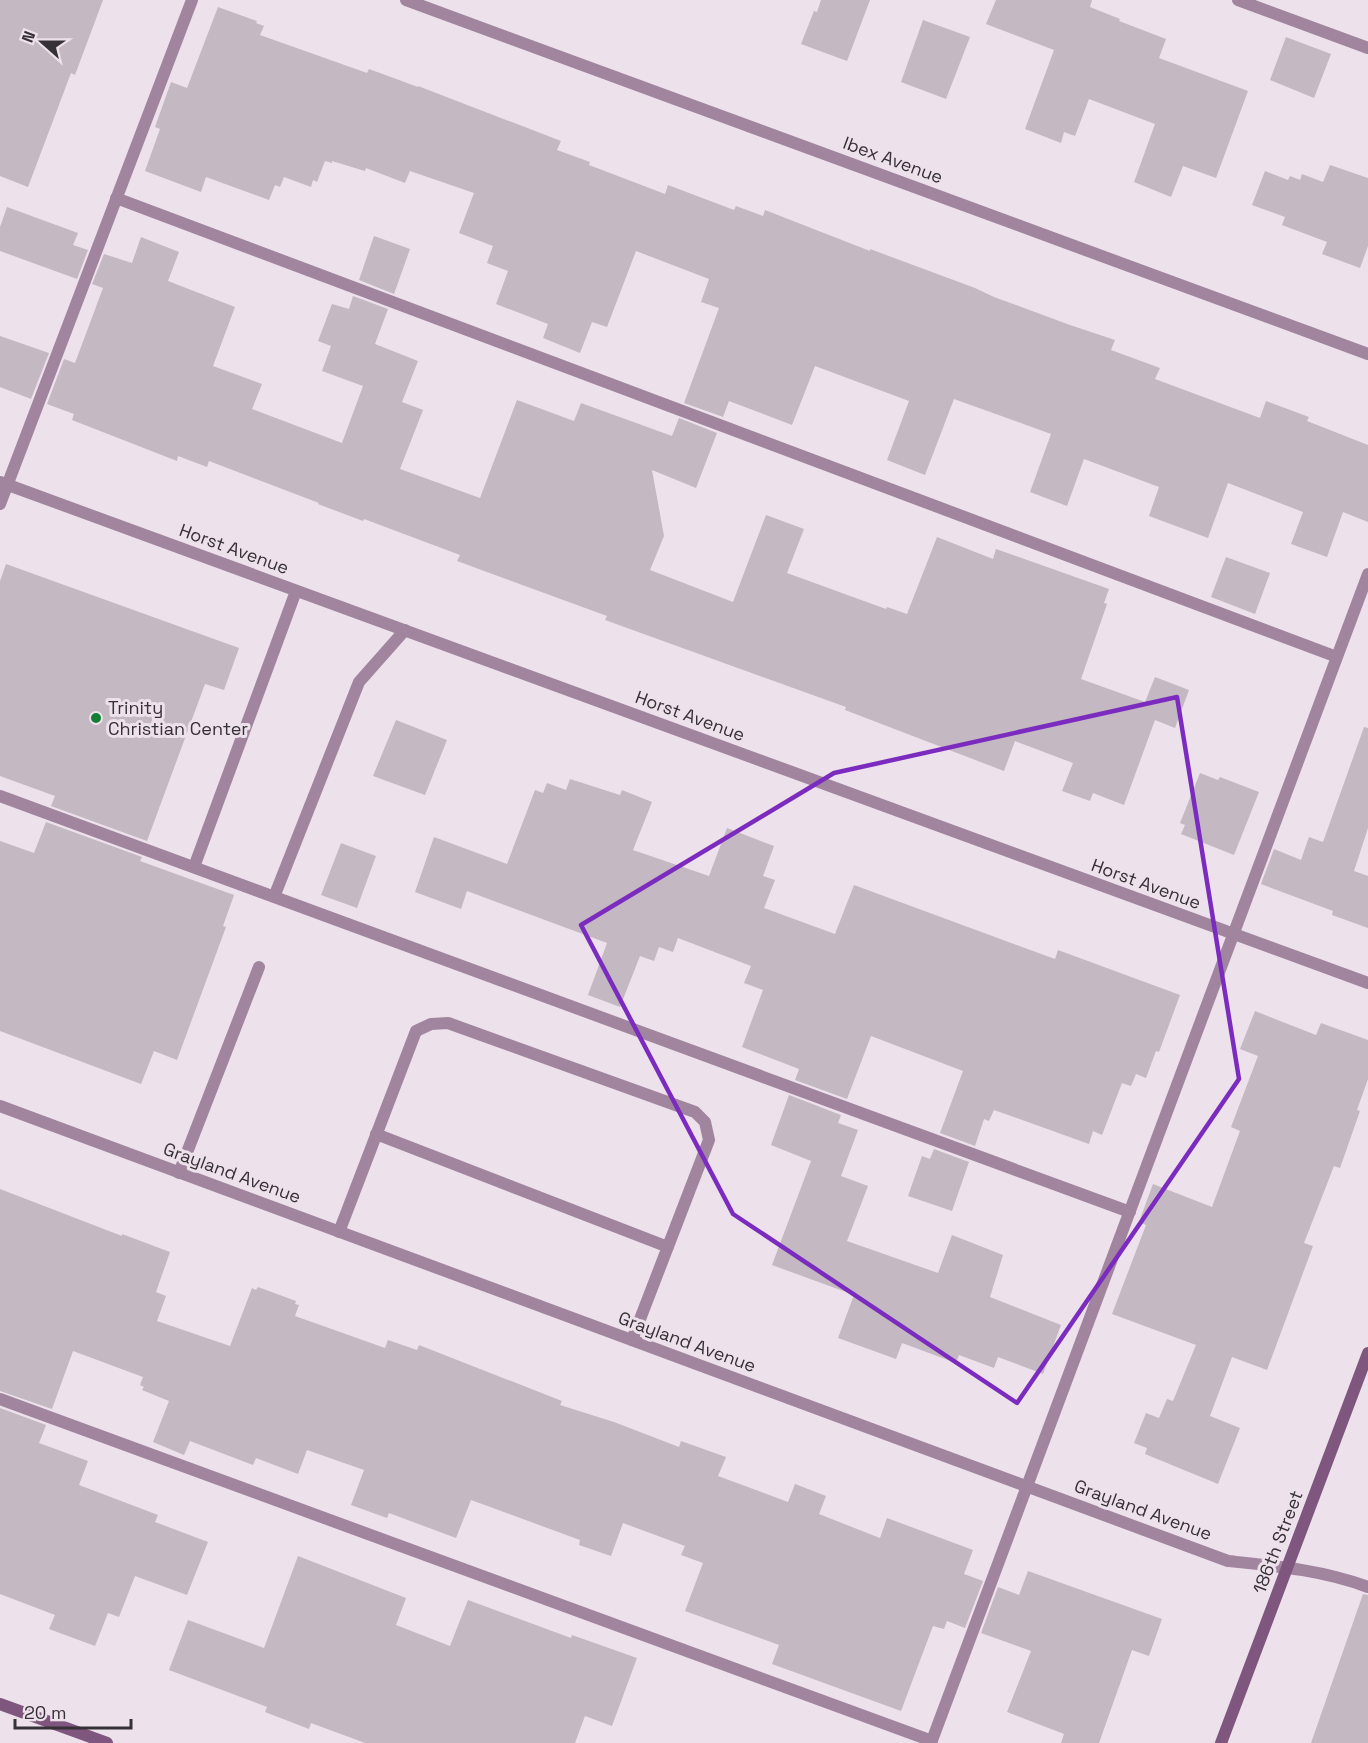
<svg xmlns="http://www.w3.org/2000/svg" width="1368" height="1743" viewBox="0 0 1368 1743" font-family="'Space Grotesk',sans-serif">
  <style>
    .building { fill: #c4b8c3 }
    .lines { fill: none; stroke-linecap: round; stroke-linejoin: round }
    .lane { stroke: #a1859f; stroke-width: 12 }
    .street { stroke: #a1859f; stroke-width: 12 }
    .secondary { stroke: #7f567d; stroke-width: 12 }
    .marked { fill: none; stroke: #7b2cbf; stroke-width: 4.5; stroke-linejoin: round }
    .poi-dot { fill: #127f34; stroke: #ede1ec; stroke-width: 2 }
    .labels { text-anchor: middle; stroke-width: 6; stroke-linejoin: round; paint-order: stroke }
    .street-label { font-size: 18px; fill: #363136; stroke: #ede1ec }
    .poi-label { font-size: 18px; fill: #363136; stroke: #ede1ec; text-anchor: start }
  </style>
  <rect width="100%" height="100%" fill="#ede1ec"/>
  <path class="building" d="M 0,0 L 103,0 L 75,75 L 71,73 L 28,187 L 0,176 Z
    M 821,0 L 870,0 L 847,61 L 801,44 L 814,11 L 817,12 Z
    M 996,0 L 1092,0 L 1090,7 L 1120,19 L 1119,21 L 1166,39 L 1159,58 L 1248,91 L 1216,178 L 1183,166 L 1171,197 L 1134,182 L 1155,124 L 1089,99 L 1075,136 L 1064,132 L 1061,143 L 1025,129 L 1054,50 L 986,24 Z
    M 218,7 L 257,21 L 256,23 L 264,26 L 260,35 L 367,73 L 369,69 L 418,87 L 418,86 L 561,141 L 557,150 L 590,162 L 589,165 L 665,194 L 668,185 L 734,210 L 736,206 L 763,216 L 765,210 L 870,251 L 870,249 L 975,288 L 994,297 L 1070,325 L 1115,340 L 1111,350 L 1160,368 L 1155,379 L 1260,418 L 1266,401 L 1309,417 L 1307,421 L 1368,445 L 1368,522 L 1343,512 L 1327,557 L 1291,544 L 1303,512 L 1228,483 L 1208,538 L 1149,516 L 1159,487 L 1084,459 L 1067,506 L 1030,492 L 1051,434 L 954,399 L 925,475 L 887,460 L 909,401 L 815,366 L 792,425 L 729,401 L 723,417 L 684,403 L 719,308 L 701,302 L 709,279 L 636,251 L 607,327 L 592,322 L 580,353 L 543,338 L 548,324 L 496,304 L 508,271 L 487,263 L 493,246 L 459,233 L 474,193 L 410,171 L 405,183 L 366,168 L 365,171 L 332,161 L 332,163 L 325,161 L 317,182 L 313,180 L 311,187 L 284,177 L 280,187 L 275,185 L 269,200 L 206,177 L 201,192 L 145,171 L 160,129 L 155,127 L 171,82 L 187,88 Z
    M 923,20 L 970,37 L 946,99 L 901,82 Z
    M 1286,37 L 1331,54 L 1314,98 L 1270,80 Z
    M 1330,165 L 1368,178 L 1368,246 L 1360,268 L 1322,254 L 1327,242 L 1282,225 L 1285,217 L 1252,205 L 1265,171 L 1288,180 L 1290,176 L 1300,180 L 1302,174 L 1323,182 Z
    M 7,207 L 78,233 L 73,245 L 88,250 L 77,279 L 0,251 L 0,227 Z
    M 374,236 L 410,249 L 394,294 L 359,280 Z
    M 141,237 L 179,252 L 168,281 L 235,307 L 213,366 L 262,384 L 252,409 L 342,443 L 363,386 L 322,371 L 331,346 L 318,341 L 332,304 L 349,309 L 353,296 L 388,309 L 375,344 L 418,361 L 402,402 L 423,410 L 400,469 L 480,498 L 517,400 L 574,421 L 581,403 L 672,436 L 679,418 L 717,433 L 696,488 L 652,470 L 664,536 L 650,570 L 733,602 L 766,515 L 804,529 L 787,573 L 886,609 L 887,607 L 907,614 L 937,537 L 993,559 L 996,549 L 1109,589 L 1104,603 L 1107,604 L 1081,679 L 1145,702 L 1155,677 L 1189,690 L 1175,728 L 1155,720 L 1124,805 L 1093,793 L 1090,801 L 1062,791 L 1073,763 L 1015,741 L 1004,771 L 845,710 L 846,707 L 605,620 L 607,616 L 457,561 L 460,555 L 364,519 L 363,521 L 318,504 L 319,503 L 209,461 L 207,467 L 178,456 L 177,461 L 72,420 L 74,414 L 47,404 L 64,359 L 75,363 L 103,288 L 92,284 L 104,254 L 132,263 Z
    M 0,336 L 49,353 L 31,399 L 0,387 Z
    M 1226,557 L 1270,573 L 1255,614 L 1211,597 Z
    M 6,564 L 239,648 L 224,690 L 205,684 L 147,841 L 51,806 L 55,796 L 0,776 L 0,581 Z
    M 396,720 L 447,740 L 425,795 L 373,776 Z
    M 1364,727 L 1368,728 L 1368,828 L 1354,871 L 1368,876 L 1368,928 L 1332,915 L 1333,911 L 1261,884 L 1274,849 L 1301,860 L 1309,837 L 1323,842 Z
    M 1200,773 L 1218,780 L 1220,777 L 1259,792 L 1234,855 L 1181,834 L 1185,825 L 1180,823 Z
    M 570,779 L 620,795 L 622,790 L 652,802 L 633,850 L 709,876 L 727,828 L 774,846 L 763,876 L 775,880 L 764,908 L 835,934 L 854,885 L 1055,959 L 1058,950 L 1180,995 L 1159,1052 L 1156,1051 L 1146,1078 L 1136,1074 L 1131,1086 L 1122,1083 L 1102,1135 L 1093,1131 L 1089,1144 L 994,1110 L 989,1121 L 984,1119 L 975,1146 L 940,1133 L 963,1071 L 871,1036 L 847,1099 L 795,1080 L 799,1069 L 742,1047 L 763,990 L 744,983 L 751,966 L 678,938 L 673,952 L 659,947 L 654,961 L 640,956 L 620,1007 L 588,995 L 607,943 L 467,891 L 461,909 L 415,892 L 434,837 L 507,864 L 535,790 L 543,793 L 547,783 L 566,790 Z
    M 46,822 L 142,857 L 140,861 L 234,895 L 223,926 L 226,927 L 177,1060 L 154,1051 L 141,1084 L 0,1031 L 0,841 L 34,853 Z
    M 341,843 L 376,856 L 357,908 L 321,895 Z
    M 1255,1011 L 1316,1035 L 1321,1023 L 1368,1040 L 1368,1079 L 1357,1110 L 1360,1111 L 1340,1168 L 1334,1166 L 1304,1243 L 1313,1246 L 1267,1370 L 1232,1357 L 1210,1416 L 1240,1428 L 1218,1484 L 1145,1454 L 1147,1448 L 1134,1443 L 1146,1413 L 1159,1418 L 1167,1399 L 1173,1401 L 1196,1345 L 1112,1314 L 1146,1225 L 1139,1222 L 1153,1184 L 1212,1207 L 1240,1131 L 1231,1127 L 1258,1056 L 1240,1049 Z
    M 789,1095 L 841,1115 L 838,1123 L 858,1130 L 841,1176 L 868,1186 L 847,1241 L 938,1273 L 952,1235 L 1003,1255 L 990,1297 L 1061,1325 L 1043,1374 L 998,1357 L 994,1368 L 959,1355 L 956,1363 L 902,1343 L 896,1359 L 838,1338 L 854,1295 L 772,1265 L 811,1161 L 771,1145 Z
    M 934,1149 L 969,1162 L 952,1211 L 908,1196 L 922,1156 L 930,1159 Z
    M 0,1189 L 122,1236 L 122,1234 L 170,1252 L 156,1292 L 166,1296 L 157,1321 L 230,1346 L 252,1288 L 256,1290 L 258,1287 L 296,1301 L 295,1304 L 299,1305 L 295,1316 L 385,1348 L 388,1340 L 417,1350 L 419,1345 L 562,1401 L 560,1405 L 614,1422 L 679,1447 L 681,1441 L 726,1457 L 718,1476 L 788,1502 L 795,1484 L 826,1496 L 819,1514 L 880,1538 L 887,1518 L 973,1550 L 964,1574 L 983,1581 L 965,1628 L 947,1621 L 944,1629 L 933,1626 L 901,1711 L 772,1664 L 779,1645 L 685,1611 L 703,1563 L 681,1555 L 685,1546 L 623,1523 L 611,1556 L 579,1545 L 580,1540 L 471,1500 L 456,1538 L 389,1513 L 387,1518 L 351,1505 L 364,1470 L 307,1450 L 298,1474 L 256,1458 L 253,1465 L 190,1441 L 184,1455 L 153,1442 L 169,1401 L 142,1390 L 144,1387 L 140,1385 L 143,1377 L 73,1351 L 52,1409 L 0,1391 Z
    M 0,1408 L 46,1425 L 39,1443 L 88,1461 L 79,1485 L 158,1515 L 155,1522 L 208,1542 L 187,1595 L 135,1576 L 119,1617 L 108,1613 L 95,1646 L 49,1629 L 55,1615 L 0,1594 Z
    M 298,1556 L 406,1598 L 396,1625 L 450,1646 L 468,1600 L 571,1638 L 572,1635 L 637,1658 L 612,1726 L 585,1716 L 575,1743 L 365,1743 L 311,1723 L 309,1729 L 265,1712 L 267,1707 L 169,1670 L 188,1620 L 264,1648 Z
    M 1028,1571 L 1162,1619 L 1149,1656 L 1132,1650 L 1099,1743 L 1061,1743 L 1064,1734 L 1007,1712 L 1031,1651 L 981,1633 L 998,1587 L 1019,1595 Z
    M 1363,1594 L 1368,1595 L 1368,1743 L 1311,1743 Z"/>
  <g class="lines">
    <path class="lane" d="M 1238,0 L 1368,48
      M 116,198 L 1337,657
      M 0,504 L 192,0
      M 0,796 L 1130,1212
      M 194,867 L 296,591
      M 274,897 L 359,682 L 405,630
      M 376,1134 L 668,1247
      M 179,1173 L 259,967
      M 339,1232 L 416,1031 L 431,1024 L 448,1023 L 695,1112 L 705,1122 L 709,1140 L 632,1340
      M 0,1399 L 932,1741
      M 931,1743 L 1368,574"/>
    <path class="street" d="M 406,0 L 1368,354
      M 0,482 L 1368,983
      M 0,1106 L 1228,1561 C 1276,1566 1322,1570 1368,1587"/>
    <path class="secondary" d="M 0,1704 L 107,1743
      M 1221,1743 L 1368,1353"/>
  </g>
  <path class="marked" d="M 1177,697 L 1239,1079 L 1017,1403 L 733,1214 L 581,925 L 834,773 Z"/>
  <circle class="poi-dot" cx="96" cy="718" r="6"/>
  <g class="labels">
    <g class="street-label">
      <text transform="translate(893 160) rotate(20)" y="6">Ibex Avenue</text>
      <text transform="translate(234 549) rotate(20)" y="6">Horst Avenue</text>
      <text transform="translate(690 716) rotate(20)" y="6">Horst Avenue</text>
      <text transform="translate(1146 884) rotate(20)" y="6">Horst Avenue</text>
      <text transform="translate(232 1173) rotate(20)" y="6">Grayland Avenue</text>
      <text transform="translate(687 1342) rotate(20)" y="6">Grayland Avenue</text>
      <text transform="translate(1143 1510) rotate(20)" y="6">Grayland Avenue</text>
      <text transform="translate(1278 1542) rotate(-69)" y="6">186th Street</text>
    </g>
    <g class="poi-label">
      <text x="108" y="714">Trinity<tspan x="108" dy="21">Christian Center</tspan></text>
    </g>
  </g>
  <g transform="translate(42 42) rotate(291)" stroke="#ede1ec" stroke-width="4.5" paint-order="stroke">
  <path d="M0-4.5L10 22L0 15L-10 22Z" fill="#363136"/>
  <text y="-9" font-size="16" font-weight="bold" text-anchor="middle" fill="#363136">N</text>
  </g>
  <path d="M15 1719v9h116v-9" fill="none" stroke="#363136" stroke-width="3"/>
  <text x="24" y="1719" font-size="18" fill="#363136" stroke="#ede1ec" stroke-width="4.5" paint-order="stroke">20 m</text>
</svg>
